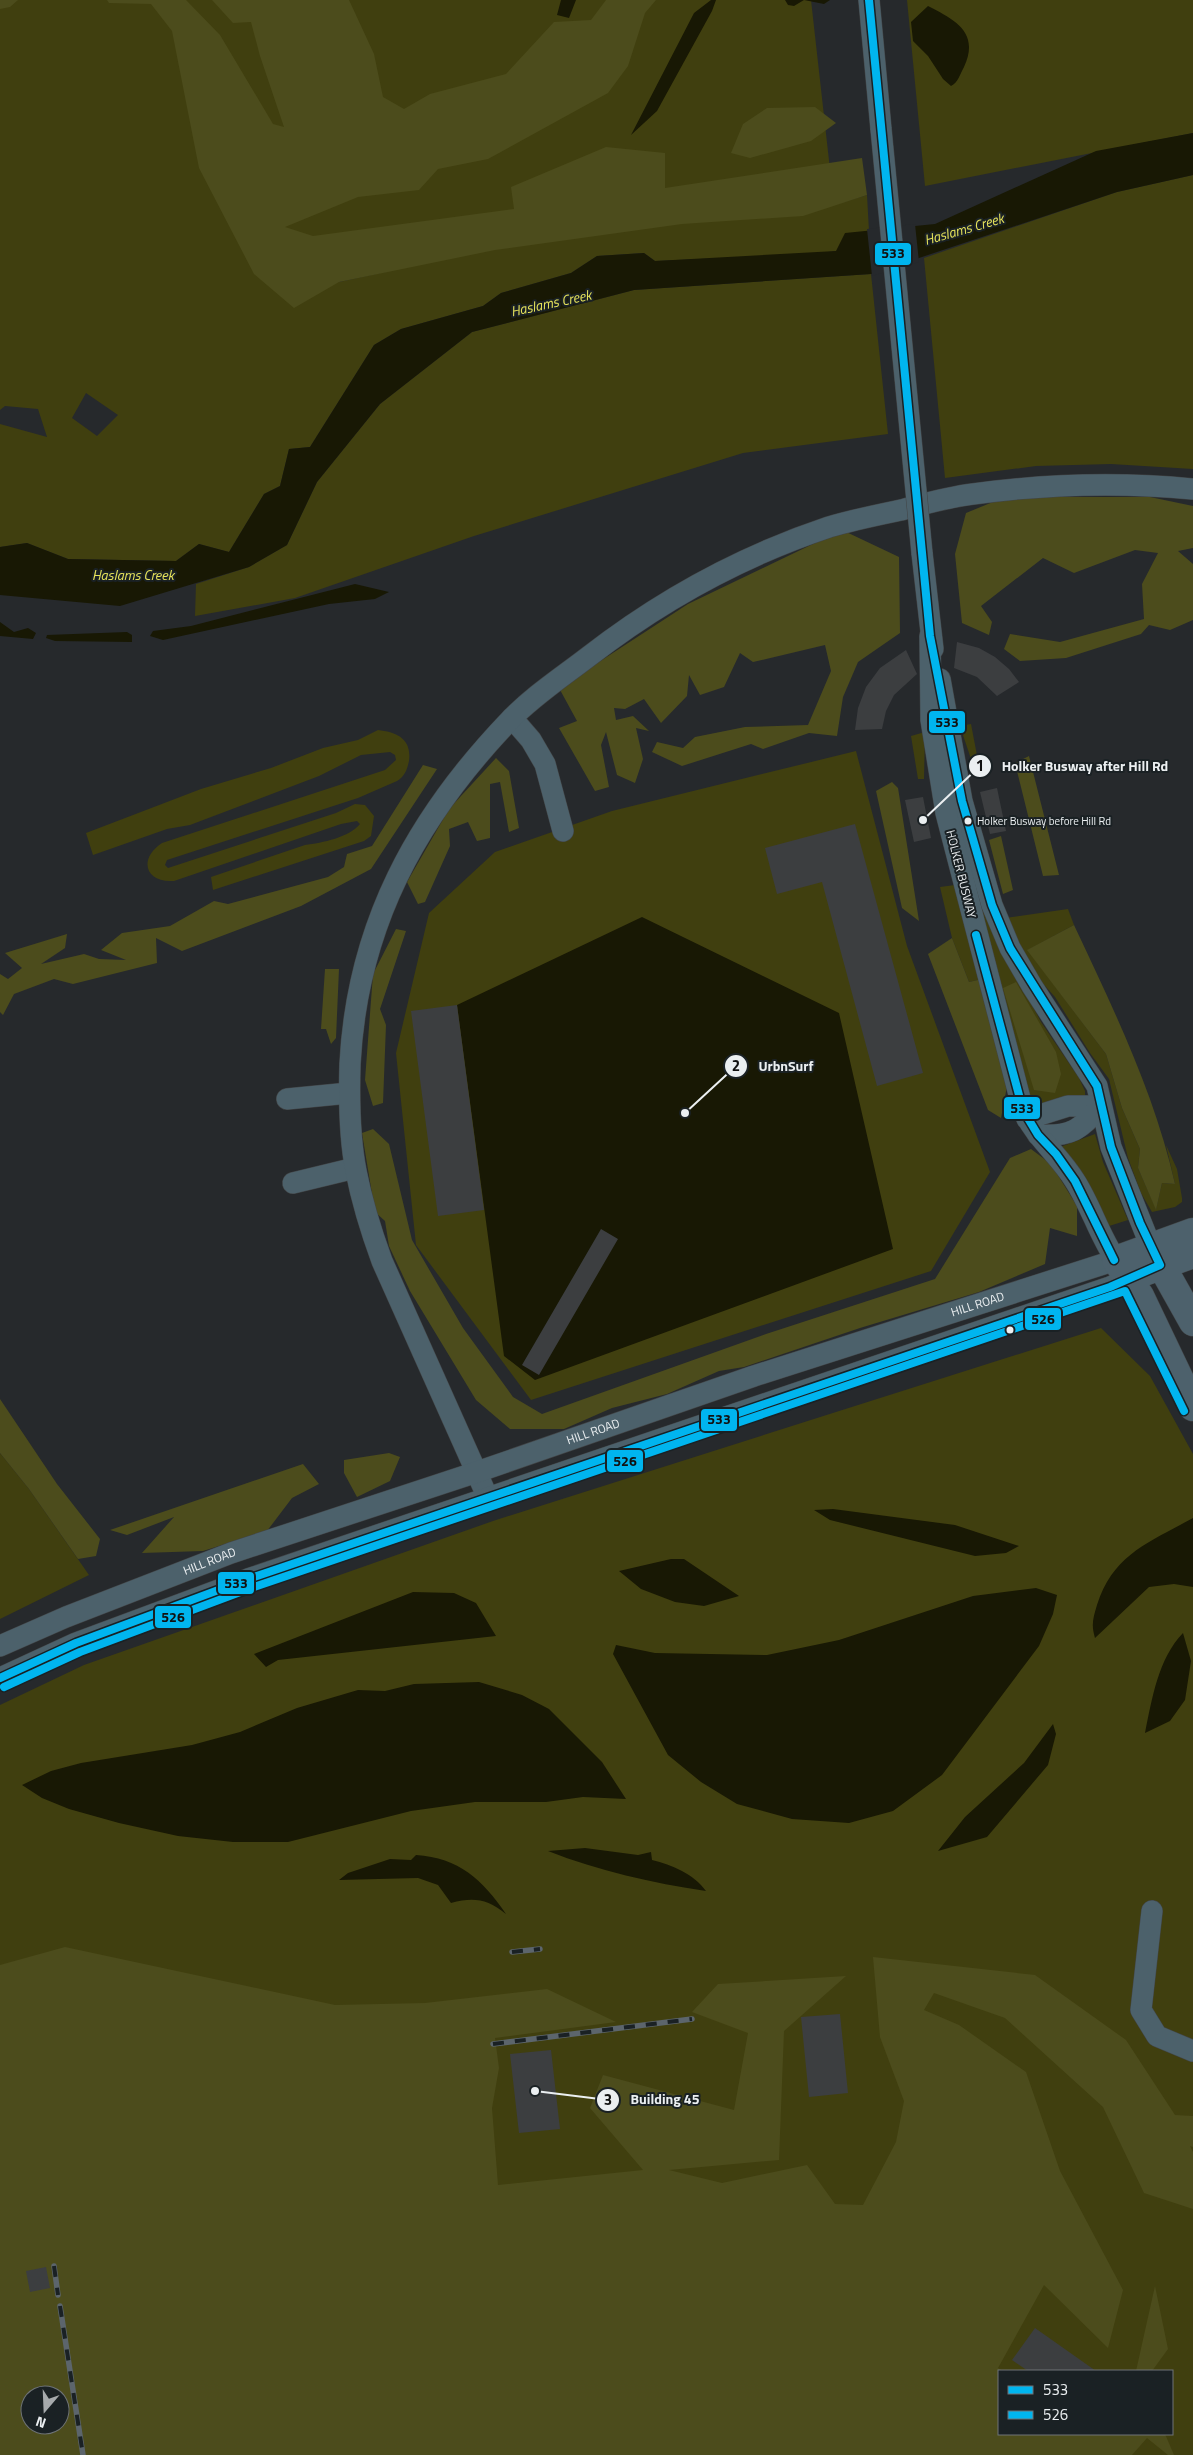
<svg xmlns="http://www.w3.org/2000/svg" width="1193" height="2455" viewBox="0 0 1193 2455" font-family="'Titillium Web',sans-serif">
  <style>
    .green { fill: #403f0f; fill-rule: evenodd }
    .forest { fill: #4c4c1c; fill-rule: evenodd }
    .water { fill: #181804 }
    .pier { fill: #26292c }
    .building { fill: #3c3e40 }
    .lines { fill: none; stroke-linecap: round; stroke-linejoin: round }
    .minor-casing { stroke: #424547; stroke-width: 22 }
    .major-casing { stroke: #424547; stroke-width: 29 }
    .minor { stroke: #4c616b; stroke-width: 21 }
    .major { stroke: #4d616c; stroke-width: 28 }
    .rail-casing { stroke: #5c656c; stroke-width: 5.5 }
    .rail { stroke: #1a2124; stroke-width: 4; stroke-dasharray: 11; stroke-linecap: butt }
    .minor-bridge-casing { stroke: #424547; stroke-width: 22; stroke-linecap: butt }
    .minor-bridge { stroke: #4c616b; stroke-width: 21 }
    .bus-1-casing { stroke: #1a2124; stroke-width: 11 }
    .bus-2-casing { stroke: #1a2124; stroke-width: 11 }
    .bus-1 { stroke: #00b5ef; stroke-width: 8 }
    .bus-2 { stroke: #00b5ef; stroke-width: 8 }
    .bus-dot { fill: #ebeff1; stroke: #1a2124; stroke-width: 2 }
    .labels { text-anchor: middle; stroke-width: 4; stroke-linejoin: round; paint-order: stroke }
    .bus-label { font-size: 11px; fill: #ebeff1; stroke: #1a2124; text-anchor: start }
    .street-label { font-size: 12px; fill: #ebeff1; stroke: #1a2124 }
    .water-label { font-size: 14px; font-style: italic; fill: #e6e35b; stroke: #1a2124 }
    .leader { fill: none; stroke: #ebeff1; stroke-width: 2 }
    .callout-dot { fill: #ebeff1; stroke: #1a2124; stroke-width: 2 }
    .mark-label { font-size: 15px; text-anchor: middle; font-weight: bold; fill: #111 }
    .callout-label { font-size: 14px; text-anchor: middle; font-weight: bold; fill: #ebeff1; stroke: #1a2124; stroke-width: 4; stroke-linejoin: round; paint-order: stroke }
    .line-badge { stroke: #1a2124; stroke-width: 2 }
    .pale-badge-label { font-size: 14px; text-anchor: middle; font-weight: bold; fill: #111 }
  </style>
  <rect width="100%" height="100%" fill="#26292c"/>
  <path class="green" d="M 0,0 L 811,0 L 834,205 L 867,195 L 869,231 L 836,251 L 814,254 L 655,261 L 644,253 L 597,256 L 571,273 L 501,293 L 483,306 L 401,329 L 374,345 L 310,447 L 289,449 L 280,486 L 264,494 L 229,552 L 199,544 L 176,561 L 68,559 L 27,543 L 0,547 L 0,424 L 47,437 L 38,409 L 5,406 L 0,410 ZM 385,272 L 339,282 L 272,288 ZM 86,393 L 118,415 L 97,436 L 72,418 Z
    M 907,0 L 1193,0 L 1193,133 L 925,186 Z
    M 1193,175 L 1193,469 L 1111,464 L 1036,466 L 945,478 L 924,258 L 1117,192 Z
    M 871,274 L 888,434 L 743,453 L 474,536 L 295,598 L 195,616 L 196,584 L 249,567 L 287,545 L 317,482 L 380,404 L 472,332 L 634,290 Z
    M 971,724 L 980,771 L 976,774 L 960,726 Z
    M 378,730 C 397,732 412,739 409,761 C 407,770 405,776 397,781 L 358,798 L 167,860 L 165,865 L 168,868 L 336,813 L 355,804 L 365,805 L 374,816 L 371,836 L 364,841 L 213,890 L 211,877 L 305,845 C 322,843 350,837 360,824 L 357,821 L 341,824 L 174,881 C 145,883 138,859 162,843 L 385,770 L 396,760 L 395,755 L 390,752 L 361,755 L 319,776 L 190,825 L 167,829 L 93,855 L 86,833 L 201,789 L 271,768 L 323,748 L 358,740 Z
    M 944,731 L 1017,976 L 1041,1022 L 1079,1078 L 1085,1091 L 1085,1098 L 1033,1108 L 996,986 Z
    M 925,732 L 924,779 L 918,779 L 911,736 Z
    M 856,751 L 907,946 L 990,1172 L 931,1271 L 531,1400 L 416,1245 L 396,1053 L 429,913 L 495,852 L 612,811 Z
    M 955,885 L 982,979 L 969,982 L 952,938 L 940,887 Z
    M 1068,909 L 1074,925 L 1028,950 L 1106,1054 L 1122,1108 L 1140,1149 L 1138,1168 L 1156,1209 L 1162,1183 L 1175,1184 L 1166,1145 L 1177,1169 L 1182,1198 L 1182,1202 L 1175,1207 L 1152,1212 L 1141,1193 L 1128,1158 L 1109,1079 L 1090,1053 L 1055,997 L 1038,978 L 1005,918 Z
    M 1095,1134 L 1103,1162 L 1128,1220 L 1106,1227 L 1060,1147 Z
    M 1101,1328 L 1150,1376 L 1193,1454 L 1193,2455 L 0,2455 L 0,1705 L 84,1665 L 493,1521 ZM 999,2371 L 1172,2371 L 1172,2434 L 999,2434 ZM 30,2395 L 60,2395 L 60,2425 L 30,2425 Z
    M 0,1453 L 29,1489 L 89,1575 L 0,1619 Z"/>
  <path class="forest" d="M 0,0 L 18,0 L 10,7 L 0,9 Z
    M 107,0 L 186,0 L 220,35 L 273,124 L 284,127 L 260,56 L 251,22 L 233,23 L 212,0 L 349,0 L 374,54 L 383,97 L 404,109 L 430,94 L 506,74 L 554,22 L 591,20 L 606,0 L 656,0 L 645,13 L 628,66 L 608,93 L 488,159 L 438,169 L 419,190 L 358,197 L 285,227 L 313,236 L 514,209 L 511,187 L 606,147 L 665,153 L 665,188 L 862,158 L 867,195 L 803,216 L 682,224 L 495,250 L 339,282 L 294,308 L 254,274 L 199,168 L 172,31 L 151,4 L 109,3 Z
    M 815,107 L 836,123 L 811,141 L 750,158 L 731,153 L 743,124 L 767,108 Z
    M 1005,497 L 1150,497 L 1193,506 L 1193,548 L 1178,551 L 1193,564 L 1193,620 L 1170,630 L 1149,625 L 1141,634 L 1066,658 L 1020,661 L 1004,649 L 1010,634 L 1060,642 L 1144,619 L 1142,584 L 1158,553 L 1135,550 L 1074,573 L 1043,558 L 981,606 L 992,622 L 989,635 L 962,623 L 955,554 L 966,513 Z
    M 842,530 L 899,557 L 900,633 L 858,662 L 843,697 L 837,736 L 809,733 L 763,749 L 751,744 L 682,766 L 652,752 L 657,742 L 683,748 L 695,737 L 745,727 L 808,725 L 831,671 L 825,645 L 753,662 L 740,653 L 724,687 L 700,695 L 689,675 L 687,696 L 661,723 L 644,699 L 625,709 L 614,708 L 616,720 L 633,716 L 649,731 L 636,728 L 643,759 L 635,783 L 617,775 L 606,732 L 601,745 L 609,787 L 595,791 L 559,728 L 577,721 L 559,688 L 688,604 Z
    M 1029,756 L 1059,875 L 1043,876 L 1015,763 Z
    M 496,758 L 509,771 L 519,828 L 509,832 L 500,782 L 490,784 L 490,838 L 477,841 L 468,822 L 449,829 L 450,846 L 425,902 L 418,904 L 407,882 L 449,809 Z
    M 423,765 L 437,769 L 371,869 L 301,906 L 182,951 L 156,938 L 157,963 L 73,984 L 54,979 L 14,994 L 3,1015 L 0,1012 L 0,974 L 8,979 L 22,968 L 5,953 L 67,934 L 65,948 L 41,964 L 84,954 L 99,959 L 126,960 L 101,950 L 122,933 L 170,926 L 214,901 L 228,904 L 328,877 L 344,867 L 347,854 L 372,846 Z
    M 892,782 L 898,788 L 919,921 L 902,908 L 876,791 Z
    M 1001,836 L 1013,890 L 1003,894 L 989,840 Z
    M 1074,925 C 1113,1008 1155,1094 1175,1184 L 1162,1183 L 1156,1210 L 1138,1168 L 1140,1149 L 1122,1108 L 1106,1054 L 1027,950 Z
    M 396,929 L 406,931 L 380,1009 L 386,1025 L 383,1103 L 373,1106 L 365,1080 L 373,974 Z
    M 952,938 L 969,982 L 982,979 L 1008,1081 L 1001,1118 L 988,1110 L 928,954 Z
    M 325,969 L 339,969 L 336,1038 L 331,1044 L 326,1029 L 321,1029 Z
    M 1016,982 L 1056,1052 L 1061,1074 L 1055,1093 L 1034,1090 L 1003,988 Z
    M 373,1129 L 389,1144 L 412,1240 L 463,1328 L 513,1397 L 542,1414 L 766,1334 L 935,1279 L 1010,1158 L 1031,1149 L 1051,1164 L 1077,1206 L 1077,1236 L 1050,1228 L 1045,1264 L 979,1292 L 860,1328 L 744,1367 L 719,1371 L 667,1394 L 612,1408 L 564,1429 L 510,1429 L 476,1400 L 410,1291 L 389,1246 L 385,1221 L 375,1212 L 362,1133 Z
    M 0,1399 L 57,1484 L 100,1539 L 96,1556 L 78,1559 L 29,1489 L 0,1453 Z
    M 389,1453 L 400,1457 L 390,1481 L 357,1497 L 344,1473 L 344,1460 Z
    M 303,1464 L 319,1484 L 292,1498 L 267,1531 L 203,1551 L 142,1553 L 174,1517 L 127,1535 L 110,1530 Z
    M 65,1947 L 335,2005 L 425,2003 L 547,1989 L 616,2022 L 495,2038 L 499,2068 L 492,2108 L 498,2185 L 643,2170 L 590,2108 L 603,2075 L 734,2110 L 748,2033 L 692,2012 L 718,1984 L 846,1976 L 784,2031 L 779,2160 L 669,2170 L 722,2183 L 807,2165 L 835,2204 L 863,2205 L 896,2142 L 904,2101 L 880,2037 L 873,1957 L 1035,1975 L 1126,2040 L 1175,2115 L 1193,2116 L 1193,2147 L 1190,2146 L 1193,2152 L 1193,2209 L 1144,2193 L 1103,2107 L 1005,2018 L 934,1993 L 924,2010 L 959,2025 L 1026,2072 L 1060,2171 L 1123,2290 L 1108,2348 L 1044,2285 L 998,2368 L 1003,2371 L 999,2371 L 999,2434 L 1165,2434 L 1174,2455 L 1168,2455 L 1147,2438 L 1132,2455 L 0,2455 L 0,1965 ZM 30,2395 L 60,2395 L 60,2425 L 30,2425 Z
    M 1155,2286 L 1168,2349 L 1152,2371 L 1136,2371 Z"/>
  <path class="water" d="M 561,0 L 576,0 L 569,18 L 557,15 Z
    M 711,0 L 716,0 L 712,11 L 657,111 L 631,135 L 694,13 Z
    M 785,0 L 830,0 L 824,4 L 804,0 L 794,6 L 788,5 Z
    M 928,6 C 955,20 980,32 964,67 C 960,74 958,83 951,86 L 943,79 L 928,56 L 913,41 L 911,22 Z
    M 1193,133 L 1193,175 L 1117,192 L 871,274 L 634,290 L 472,332 L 380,404 L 317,482 L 287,545 L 249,567 L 120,606 L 0,595 L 0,547 L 27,543 L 68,559 L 176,561 L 199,544 L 229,552 L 264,494 L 280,486 L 289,449 L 310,447 L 374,345 L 401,329 L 483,306 L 501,293 L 571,273 L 597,256 L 644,253 L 655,261 L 836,251 L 845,233 L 935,224 L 1096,151 Z
    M 355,584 L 389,592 L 375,599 L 329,604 L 163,640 L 150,636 L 153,631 L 191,626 Z
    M 0,622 L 14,632 L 28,628 L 36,633 L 33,639 L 0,636 Z
    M 127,632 L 132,635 L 132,642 L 55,641 L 46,638 L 47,635 Z
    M 642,917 L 839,1013 L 893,1249 L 535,1380 L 504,1356 L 457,1005 Z
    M 833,1509 L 955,1525 L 1019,1546 L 1006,1553 L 975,1556 L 830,1520 L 814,1510 Z
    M 1193,1518 L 1193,1587 L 1174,1584 L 1149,1587 L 1095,1638 C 1091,1625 1093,1618 1097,1605 C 1113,1554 1150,1542 1193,1518 Z
    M 671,1559 L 684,1559 L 739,1596 L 704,1606 L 675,1602 L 641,1589 L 619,1571 Z
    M 1036,1588 L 1057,1595 L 1053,1614 L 1039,1646 L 942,1775 L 893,1811 L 849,1823 L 792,1819 L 737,1804 L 701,1782 L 668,1755 L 613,1654 L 616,1645 L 655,1653 L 767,1655 L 839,1640 L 973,1596 Z
    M 413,1592 L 454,1593 L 476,1603 L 496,1636 L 278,1660 L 266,1667 L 254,1654 Z
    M 1183,1633 L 1191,1661 L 1185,1700 L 1170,1721 L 1145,1733 C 1152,1699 1158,1659 1183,1633 Z
    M 479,1682 L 522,1695 L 549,1709 L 602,1762 L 626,1799 L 583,1797 L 546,1802 L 475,1802 L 411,1811 L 288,1842 L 233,1842 L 178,1836 L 119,1823 L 69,1809 L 42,1798 L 22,1785 L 51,1771 L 81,1763 L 192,1745 L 240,1732 L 297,1708 L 358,1690 L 385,1691 L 414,1684 Z
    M 1053,1724 L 1056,1734 L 1048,1765 L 987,1837 L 938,1851 L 965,1817 L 1024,1763 Z
    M 585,1848 L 638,1855 L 651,1852 L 652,1860 C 672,1865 694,1874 706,1891 C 652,1883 599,1871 548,1851 Z
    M 416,1855 C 459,1858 482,1879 506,1914 C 487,1899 474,1897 451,1903 L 438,1885 L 418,1878 L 339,1880 L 348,1873 L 390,1859 L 411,1860 Z"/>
  <path class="pier" d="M 915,224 L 919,262 L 872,276 L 867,229 Z"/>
  <path class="building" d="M 957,642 L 979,648 L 995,657 L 1009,669 L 1019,682 L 997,696 L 977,677 L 954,668 Z
    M 906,650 L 917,674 L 894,695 L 886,711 L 882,729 L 855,730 L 858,708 L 866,687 L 880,668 Z
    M 997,788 L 1006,831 L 990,834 L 980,792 Z
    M 923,797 L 931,838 L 914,842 L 905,800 Z
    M 855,824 L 923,1073 L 877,1086 L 822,882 L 777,894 L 765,848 Z
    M 457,1005 L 484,1210 L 438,1216 L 411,1011 Z
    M 601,1229 L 618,1239 L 539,1375 L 522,1365 Z
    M 840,2014 L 848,2093 L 809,2097 L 801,2017 Z
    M 551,2050 L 560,2129 L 519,2133 L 510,2054 Z
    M 46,2267 L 50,2288 L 30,2292 L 26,2271 Z
    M 1035,2328 L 1096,2371 L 1028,2371 L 1012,2360 Z"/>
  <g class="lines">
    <defs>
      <g id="minor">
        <path d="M 869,0 L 881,129"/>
        <path d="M 922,553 L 933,649"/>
        <path d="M 940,679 L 962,801 L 992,905 L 1010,948 L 1032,986 L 1097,1086 L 1111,1147 L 1151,1247"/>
        <path d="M 512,718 L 531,740 L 545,764 L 563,831"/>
        <path d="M 287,1099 L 349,1093"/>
        <path d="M 1027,1119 L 1068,1106 L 1101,1106"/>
        <path d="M 1038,1135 C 1071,1137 1080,1130 1101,1106"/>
        <path d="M 293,1183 L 355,1168"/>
        <path d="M 488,1498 L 382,1261 C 371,1231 362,1202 356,1171 C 349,1136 349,1098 350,1064 C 357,926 416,818 510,720 C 533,696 562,677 588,657 C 660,601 742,556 829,527 C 852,520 877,515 901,510 C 924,504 948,497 973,494 C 1046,484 1119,482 1193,489"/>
        <path id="s1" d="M 0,1646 L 66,1617 L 231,1553 L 477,1472 L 754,1376 L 1116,1260 C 1099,1235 1091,1206 1075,1181 C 1060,1156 1035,1137 1023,1110 L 946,813 L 931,720 L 930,636"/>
        <path d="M 0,1678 L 76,1643 L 248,1579 L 1110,1287 L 1129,1279"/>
        <path d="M 1152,1911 L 1141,2010 L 1157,2036 L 1193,2051"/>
      </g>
      <path id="major" d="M 1193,1232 L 1116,1260 L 1140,1296 L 1193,1407
        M 1151,1247 L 1193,1322
        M 1144,1272 L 1193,1254"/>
    </defs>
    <use href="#minor" class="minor-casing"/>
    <use href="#major" class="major-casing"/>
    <use href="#minor" class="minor"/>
    <use href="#major" class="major"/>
    <defs>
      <path id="rail" d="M 512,1952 L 540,1949
        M 493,2044 L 692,2019
        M 54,2266 L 58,2295
        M 60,2306 L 83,2455"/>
    </defs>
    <use href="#rail" class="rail-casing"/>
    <use href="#rail" class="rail"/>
    <defs>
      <path id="minor-bridge" d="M 881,129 L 922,553"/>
    </defs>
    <use href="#minor-bridge" class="minor-bridge-casing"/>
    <use href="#minor-bridge" class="minor-bridge"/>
    <defs>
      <path id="bus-1" d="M 976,935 L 1023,1110 L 1038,1135 L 1056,1154 L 1075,1181 L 1114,1260
        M 0,1678 L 76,1643 L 248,1579 L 1110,1287 L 1160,1265 L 1140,1223 L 1111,1147 L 1097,1086 L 1010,948 L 992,905 L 962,801 L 930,636 L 869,0"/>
      <path id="bus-2" d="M 4,1687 L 80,1652 L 251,1588 L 1125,1291 L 1184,1411"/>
    </defs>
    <use href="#bus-1" class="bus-1-casing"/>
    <use href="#bus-2" class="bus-2-casing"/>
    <use href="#bus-1" class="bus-1"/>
    <use href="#bus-2" class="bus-2"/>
  </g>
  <g class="bus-dot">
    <circle cx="968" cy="821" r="4.5"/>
    <circle cx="1010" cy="1330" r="4.5"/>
  </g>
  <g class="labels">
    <g class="bus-label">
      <text x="977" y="825">Holker Busway before Hill Rd</text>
    </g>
    <g class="street-label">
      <text transform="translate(961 874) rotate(76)" y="4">HOLKER BUSWAY</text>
      <text dy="4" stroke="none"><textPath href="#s1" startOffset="1036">HILL ROAD</textPath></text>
      <text dy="4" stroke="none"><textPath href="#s1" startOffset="631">HILL ROAD</textPath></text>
      <text dy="4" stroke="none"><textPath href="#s1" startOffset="226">HILL ROAD</textPath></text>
    </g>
    <g class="water-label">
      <text transform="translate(964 229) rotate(-16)" y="5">Haslams Creek</text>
      <text transform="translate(551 303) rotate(-12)" y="5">Haslams Creek</text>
      <text x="133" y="580">Haslams Creek</text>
    </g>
  </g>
  <path class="leader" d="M923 820L980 766M685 1113L736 1066M535 2091L608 2100"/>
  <g class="callout-dot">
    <circle cx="923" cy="820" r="5"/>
    <circle cx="685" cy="1113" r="5"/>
    <circle cx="535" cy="2091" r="5"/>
    <circle cx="980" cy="766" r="12"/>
    <circle cx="736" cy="1066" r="12"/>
    <circle cx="608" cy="2100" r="12"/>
  </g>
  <g class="mark-label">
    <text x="980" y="771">1</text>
    <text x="736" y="1071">2</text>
    <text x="608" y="2105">3</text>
  </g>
  <g class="callout-label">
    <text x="1085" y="771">Holker Busway after Hill Rd</text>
    <text x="786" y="1071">UrbnSurf</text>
    <text x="665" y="2104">Building 45</text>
  </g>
  <g class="line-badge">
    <rect x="874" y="242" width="38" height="24" rx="5" fill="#00b5ef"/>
    <rect x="928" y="710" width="38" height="24" rx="5" fill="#00b5ef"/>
    <rect x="1003" y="1096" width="38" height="24" rx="5" fill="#00b5ef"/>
    <rect x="1024" y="1307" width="38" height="24" rx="5" fill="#00b5ef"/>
    <rect x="700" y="1408" width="38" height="24" rx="5" fill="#00b5ef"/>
    <rect x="606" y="1449" width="38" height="24" rx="5" fill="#00b5ef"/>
    <rect x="217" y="1571" width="38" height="24" rx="5" fill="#00b5ef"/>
    <rect x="154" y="1605" width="38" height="24" rx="5" fill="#00b5ef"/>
  </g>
  <g class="pale-badge-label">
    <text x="893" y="258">533</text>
    <text x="947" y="727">533</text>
    <text x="1022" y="1113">533</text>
    <text x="1043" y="1324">526</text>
    <text x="719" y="1424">533</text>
    <text x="625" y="1466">526</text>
    <text x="236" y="1588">533</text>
    <text x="173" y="1622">526</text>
  </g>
  <rect x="998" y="2370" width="175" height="65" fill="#1a2124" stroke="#6e7376"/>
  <rect x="1008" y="2386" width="25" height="8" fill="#00b5ef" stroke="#6e7376"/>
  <text x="1043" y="2395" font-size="15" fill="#ebeff1">533</text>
  <rect x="1008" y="2411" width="25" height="8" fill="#00b5ef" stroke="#6e7376"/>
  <text x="1043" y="2420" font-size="15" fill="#ebeff1">526</text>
  <g transform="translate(45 2410) rotate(199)"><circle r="24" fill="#1a2124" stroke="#6e7376"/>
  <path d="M0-4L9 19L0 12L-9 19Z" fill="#a6aaac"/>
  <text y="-8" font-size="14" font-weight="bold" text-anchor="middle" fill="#ebeff1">N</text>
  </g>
</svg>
